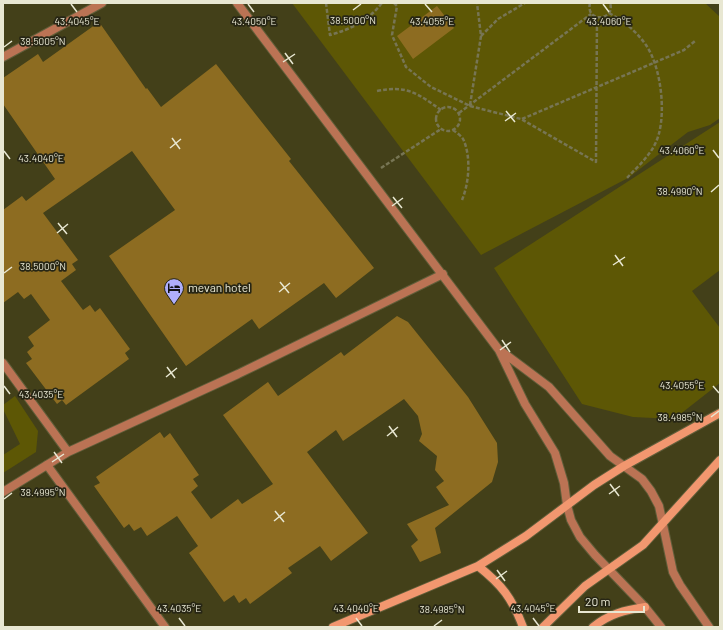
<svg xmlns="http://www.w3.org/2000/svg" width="723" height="630" viewBox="0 0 723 630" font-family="Barlow,sans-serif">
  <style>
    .green { fill: #5d5705 }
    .building { fill: #8d6c21 }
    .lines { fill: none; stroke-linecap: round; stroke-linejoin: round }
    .service-casing { stroke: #615e3a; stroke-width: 10 }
    .minor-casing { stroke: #615e3a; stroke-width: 10 }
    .secondary-casing { stroke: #615e3a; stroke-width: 10 }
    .path { stroke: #777554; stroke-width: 2.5; stroke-dasharray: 4 2; stroke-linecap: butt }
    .service { stroke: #bb7354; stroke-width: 8 }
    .minor { stroke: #bb7354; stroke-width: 8 }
    .secondary { stroke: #f2976f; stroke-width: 8 }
    .ticks { fill: none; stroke: #e8e7d2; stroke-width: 1.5 }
    .labels { text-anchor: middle; stroke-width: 3.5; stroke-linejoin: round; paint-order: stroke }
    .poi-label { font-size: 12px; fill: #e8e7d2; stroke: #272615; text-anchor: start }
    .ticks-label { font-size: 10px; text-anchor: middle; fill: #e8e7d2; stroke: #272615; stroke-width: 3.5; stroke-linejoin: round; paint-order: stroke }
  </style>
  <rect width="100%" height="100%" fill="#434019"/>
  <path class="green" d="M 292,3 L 705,3 L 720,17 L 720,118 L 710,125 L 688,132 L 628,178 L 481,255 Z
    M 720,122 L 720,270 L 692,291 L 720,328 L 720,383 L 674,419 L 633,417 L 582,404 L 494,268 Z
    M 15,396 L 38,431 L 36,452 L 3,473 L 3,455 L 20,444 L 3,409 L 3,405 Z"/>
  <path class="building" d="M 437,6 L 454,28 L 413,59 L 397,36 Z
    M 99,22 L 146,89 L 147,88 L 161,107 L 216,64 L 291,159 L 289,161 L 374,268 L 336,298 L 324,283 L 259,329 L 252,319 L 186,366 L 109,256 L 175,210 L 132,151 L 43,213 L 78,260 L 72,264 L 76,270 L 61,281 L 83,310 L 90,305 L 95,312 L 100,308 L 130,349 L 125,353 L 129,359 L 66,405 L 62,400 L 57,404 L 26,363 L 32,359 L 27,352 L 34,346 L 28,337 L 50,320 L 31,294 L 24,299 L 18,292 L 3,303 L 3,210 L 22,196 L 26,201 L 55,179 L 3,104 L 3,78 L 38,54 L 43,62 Z
    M 397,316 L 408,322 L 468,397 L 497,443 L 498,462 L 492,482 L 435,528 L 441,553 L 420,562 L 411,546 L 418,540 L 407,524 L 449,505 L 436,487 L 444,481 L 435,470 L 437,456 L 419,441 L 422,434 L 418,416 L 404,399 L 343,441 L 336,430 L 307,452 L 368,533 L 331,561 L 320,546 L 288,568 L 292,573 L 250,604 L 246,598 L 239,603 L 234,595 L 224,602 L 189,553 L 198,546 L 177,516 L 147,536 L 141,527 L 134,531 L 129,524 L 124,528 L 94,486 L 100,483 L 96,477 L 160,432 L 164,438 L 170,433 L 199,475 L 193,479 L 198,486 L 191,492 L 211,519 L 238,499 L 242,504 L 273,484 L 223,415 L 268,382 L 278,396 L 341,352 L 344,356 Z"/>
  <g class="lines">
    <defs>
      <path id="service" d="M 47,465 L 165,627"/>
      <path id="minor" d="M 237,3 L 499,350 L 525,404 L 555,453 L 564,483 L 567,505 L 571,520 L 580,537 L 595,555 L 645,607 L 661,627
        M 3,57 L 102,3
        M 501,351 L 549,387 L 610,456 L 642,479 L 651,491 L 659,506 L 673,572 L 680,585 L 709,627
        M 3,363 L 68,452
        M 3,492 L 68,452 L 238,374 L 443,274"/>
      <path id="secondary" d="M 478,566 C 502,585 512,598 523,627
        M 333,627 L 478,566 L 526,536 L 594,485 L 624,466 L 720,413
        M 543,627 L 585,586 L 643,545 L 720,460
        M 593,627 C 609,614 625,610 645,607"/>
    </defs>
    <use href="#service" class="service-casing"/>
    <use href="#minor" class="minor-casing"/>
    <use href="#secondary" class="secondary-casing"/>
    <path class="path" d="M 326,3 L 330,35 C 351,29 368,21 382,3
      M 394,3 L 397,6 L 392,35 L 406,67 L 431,87 L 470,106 L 521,119 L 596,162 L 597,18
      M 590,3 C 585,23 616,21 610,3
      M 609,13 C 624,21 636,31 646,45 C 662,68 668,122 654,146 C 647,159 635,169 626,179
      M 481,36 L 498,19 L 525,3
      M 377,91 C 407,85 417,93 441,110
      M 470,105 L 481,36 L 477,3
      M436 119a12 12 0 1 1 24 0a12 12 0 1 1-24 0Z
      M 459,113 L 591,14
      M 522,119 L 684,50 L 695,41
      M 453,130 C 457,133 463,137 464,141 C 471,158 469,183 462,200
      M 381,168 L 441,129"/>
    <use href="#service" class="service"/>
    <use href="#minor" class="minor"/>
    <use href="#secondary" class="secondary"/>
  </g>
  <path class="ticks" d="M 71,4 L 77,12M 248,4 L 254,12M 425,4 L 432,12M 603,4 L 609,12M 353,10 L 361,4M 4,47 L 12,41M 285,53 L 293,64M 283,62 L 295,54M 506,111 L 515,122M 505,121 L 516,113M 172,138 L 180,149M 170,148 L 181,139M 713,150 L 719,158M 4,151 L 10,159M 711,192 L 719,185M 393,197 L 402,208M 392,206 L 403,198M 58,223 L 67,234M 57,233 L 68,224M 615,255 L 623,266M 613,265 L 625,257M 4,273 L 12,267M 280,282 L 289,293M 279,292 L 290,283M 502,340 L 510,352M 500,350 L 511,342M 167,367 L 175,378M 166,377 L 177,368M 4,386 L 10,394M 713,386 L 719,393M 711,417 L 719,411M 389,426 L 397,437M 387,436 L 398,427M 54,452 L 62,463M 52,462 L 64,454M 610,484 L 619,496M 609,494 L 620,486M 4,499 L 12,493M 275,511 L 284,522M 274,521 L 285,512M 497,570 L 505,581M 496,579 L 507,571M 179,618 L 185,626M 356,618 L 362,626M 533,618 L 539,626M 434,626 L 442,620"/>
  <defs>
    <symbol id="hotel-pin" viewBox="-11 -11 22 30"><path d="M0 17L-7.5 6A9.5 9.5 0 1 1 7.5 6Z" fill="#afaefa" stroke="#272615"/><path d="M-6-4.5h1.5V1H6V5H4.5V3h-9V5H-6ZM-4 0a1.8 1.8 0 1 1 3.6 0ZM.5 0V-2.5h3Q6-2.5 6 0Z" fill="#111"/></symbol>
  </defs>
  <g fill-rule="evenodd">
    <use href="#hotel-pin" x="163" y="277" width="22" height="30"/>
  </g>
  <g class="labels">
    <g class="poi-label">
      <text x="188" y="292">mevan hotel</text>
    </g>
  </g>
  <g class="ticks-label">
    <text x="353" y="24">38.5000°N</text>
    <text x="77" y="25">43.4045°E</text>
    <text x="254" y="25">43.4050°E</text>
    <text x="432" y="25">43.4055°E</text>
    <text x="609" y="25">43.4060°E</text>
    <text x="43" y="45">38.5005°N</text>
    <text x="682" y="154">43.4060°E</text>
    <text x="41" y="162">43.4040°E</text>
    <text x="680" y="195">38.4990°N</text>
    <text x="43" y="270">38.5000°N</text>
    <text x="682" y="389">43.4055°E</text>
    <text x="41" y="398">43.4035°E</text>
    <text x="680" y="421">38.4985°N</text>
    <text x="43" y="496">38.4995°N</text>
    <text x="179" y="612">43.4035°E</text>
    <text x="356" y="612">43.4040°E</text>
    <text x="533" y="612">43.4045°E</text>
    <text x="442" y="613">38.4985°N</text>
  </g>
  <rect width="723" height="630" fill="none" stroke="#e8e7d2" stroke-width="8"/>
  <path d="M579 606v6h65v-6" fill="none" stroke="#e8e7d2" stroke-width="2"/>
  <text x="585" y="606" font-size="12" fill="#e8e7d2" stroke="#272615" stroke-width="3" paint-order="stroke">20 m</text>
</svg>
